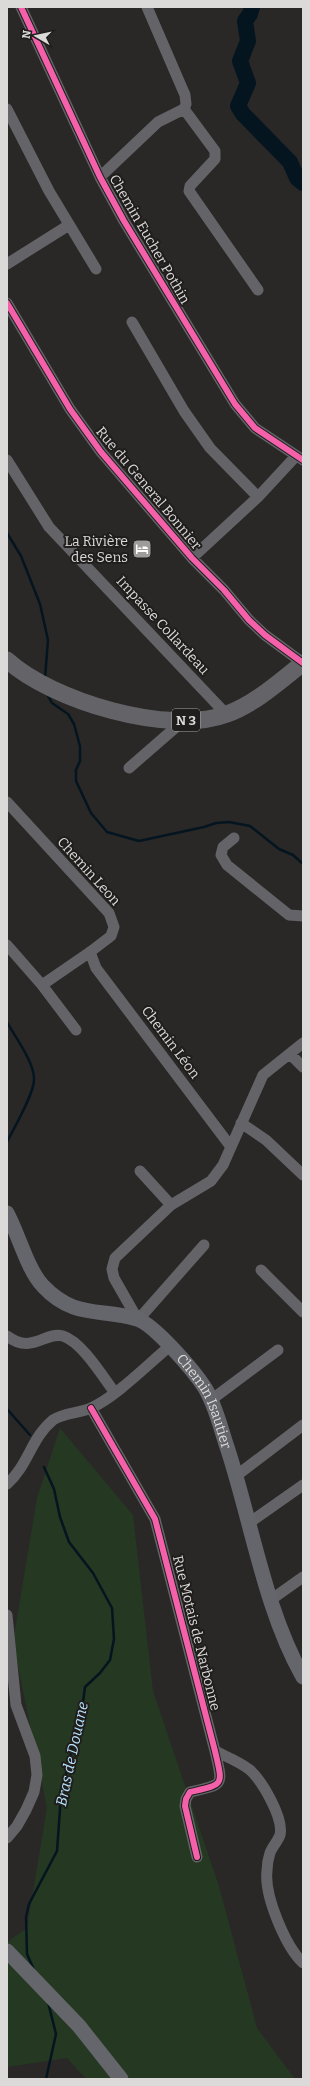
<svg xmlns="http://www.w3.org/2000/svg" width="310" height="2086" viewBox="0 0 310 2086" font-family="Bitter,serif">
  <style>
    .green { fill: #243822 }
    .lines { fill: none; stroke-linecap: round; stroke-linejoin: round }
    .stream { stroke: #041520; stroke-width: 2.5 }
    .river { stroke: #041520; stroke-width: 16 }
    .street { stroke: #646468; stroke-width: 11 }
    .secondary { stroke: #65666b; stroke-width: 15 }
    .primary { stroke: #646468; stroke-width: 17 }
    .cycleway-casing { stroke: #201e1c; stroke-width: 8 }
    .cycleway { stroke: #f560ab; stroke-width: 6 }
    .labels { text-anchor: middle; stroke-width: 4; stroke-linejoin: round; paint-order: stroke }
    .shield { fill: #201e1c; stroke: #a4a2a0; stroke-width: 1 }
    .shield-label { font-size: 13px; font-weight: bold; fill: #dcdad9 }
    .street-label { font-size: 14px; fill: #dcdad9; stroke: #201e1c }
    .poi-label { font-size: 14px; fill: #dcdad9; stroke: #201e1c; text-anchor: end }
    .water-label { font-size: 15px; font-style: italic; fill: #b7e3fd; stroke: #201e1c }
  </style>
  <rect width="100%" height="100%" fill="#292827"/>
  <path class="green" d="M 60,1428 L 133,1515 L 153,1691 L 219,1886 L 257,2028 L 295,2079 L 86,2079 L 67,2058 L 7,2067 L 7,1942 L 27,1928 L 47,1808 L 13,1642 L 37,1498 Z"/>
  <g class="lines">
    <path class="stream" d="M 7,533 L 21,556 L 40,604 L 48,640 L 45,678
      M 47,694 L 52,703 L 68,714 L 74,724 L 80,746 L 80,761 L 76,770 L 76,781 L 91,813 L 107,832 L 139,841 L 204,827 L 216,823 L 229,822 L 250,826 L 279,849 L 293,855 L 303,864
      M 7,1022 C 15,1037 35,1063 34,1080 C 34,1094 14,1128 7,1142
      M 7,1409 L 30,1435
      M 34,1970 L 27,1954 L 26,1917 L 29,1904 L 57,1851 L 61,1795 L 73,1744 L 79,1731 L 85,1687 L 100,1673 L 110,1660 L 114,1639 L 112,1608 L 93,1573 L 69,1542 L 60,1517 L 54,1489 L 44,1467
      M 46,2079 L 56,2034 L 48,2002"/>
    <path class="river" d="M 252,7 L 250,14 L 245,21 L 248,41 L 240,61 L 248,83 L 238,106 L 243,114 L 290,162 L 297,178 L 303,183"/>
    <path class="street" d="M 21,7 L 100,177 L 124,221 L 235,404 L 255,428 L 303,460
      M 7,109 L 49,191 L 96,269
      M 184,109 L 215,151 L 215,159 L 190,186 L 189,191 L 258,290
      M 100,177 L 158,122 L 184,109 L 186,104 L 185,95 L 147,7
      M 7,264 L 69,225
      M 7,303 L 70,409 L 101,452 L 192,558 L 224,590 L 249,620 L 265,635 L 303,663
      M 132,322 L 184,411 L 210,448 L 258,497
      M 7,460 L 49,527 L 227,715
      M 192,558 L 258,497 L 296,456
      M 129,768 L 183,721
      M 7,802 L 109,913 L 114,927 L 111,936 L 90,952 L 42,985
      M 234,838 L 223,847 L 221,855 L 227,865 L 289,915 L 303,916
      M 7,945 L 42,985 L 76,1030
      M 90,952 L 96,968 L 231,1147
      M 291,1055 L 303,1067
      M 241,1123 L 266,1140 L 303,1175
      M 140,1171 L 171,1205
      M 204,1245 L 138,1320 L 114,1278 L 112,1269 L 115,1258 L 171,1205 L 211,1181 L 223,1165 L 263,1075 L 303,1043
      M 261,1270 L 303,1312
      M 7,1336 C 32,1355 45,1331 63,1336 C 82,1342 103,1377 115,1393
      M 211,1400 L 278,1350
      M 91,1408 L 155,1519 L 215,1751 C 223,1786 225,1784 190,1792 L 186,1799 L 185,1806 L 197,1857
      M 236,1476 L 303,1425
      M 7,1484 C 28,1466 31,1438 53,1420 C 63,1413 80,1413 91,1408 C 117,1396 147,1365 170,1346
      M 249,1523 L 303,1485
      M 272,1599 L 303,1577
      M 7,1615 L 16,1705 L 35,1756 L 37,1775 L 34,1792 L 26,1810 L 17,1826 L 7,1838
      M 215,1751 C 227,1757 240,1762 250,1770 C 262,1781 284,1818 280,1835 C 278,1841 272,1847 270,1853 C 268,1859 267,1866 267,1871 C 264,1896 286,1947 303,1963"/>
    <g class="secondary">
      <path id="s1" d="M 7,1213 C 18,1233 28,1271 43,1286 C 74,1319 100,1308 137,1319 C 155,1325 194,1371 205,1388 C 216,1406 221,1430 228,1450 C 252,1524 265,1610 303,1677"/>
      <path d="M 7,1951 L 79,2026 L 121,2079"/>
    </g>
    <path class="primary" d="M 7,660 C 52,701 169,736 227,714 C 255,704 280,681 303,663"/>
    <defs>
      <path id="cycleway" d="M 21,7 L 100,177 L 124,221 L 235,404 L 255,428 L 303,460
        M 7,303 L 70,409 L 101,452 L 192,558 L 224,590 L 249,620 L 265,635 L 303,663
        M 91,1408 L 155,1519 L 215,1751 C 223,1786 225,1784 190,1792 L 186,1799 L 185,1806 L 197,1857"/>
    </defs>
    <use href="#cycleway" class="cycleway-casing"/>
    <use href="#cycleway" class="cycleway"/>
  </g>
  <defs>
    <symbol id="hotel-square" viewBox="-11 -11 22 22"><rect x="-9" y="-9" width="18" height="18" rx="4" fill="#9d9c9b" stroke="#201e1c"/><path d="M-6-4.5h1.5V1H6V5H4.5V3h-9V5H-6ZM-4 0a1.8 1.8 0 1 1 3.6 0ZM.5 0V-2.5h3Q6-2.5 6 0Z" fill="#fff"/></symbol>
  </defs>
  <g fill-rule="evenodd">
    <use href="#hotel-square" x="131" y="538" width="22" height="22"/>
  </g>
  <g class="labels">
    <rect class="shield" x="172" y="709" width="28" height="22" rx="3"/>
    <g class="shield-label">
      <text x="186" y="725">N 3</text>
    </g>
    <g class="street-label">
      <text transform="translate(150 239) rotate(60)" y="5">Chemin Eucher Pothin</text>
      <text transform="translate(149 488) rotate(50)" y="5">Rue du General Bonnier</text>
      <text transform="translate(163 625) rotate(47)" y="5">Impasse Collardeau</text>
      <text transform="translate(89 871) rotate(48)" y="5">Chemin Leon</text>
      <text transform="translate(171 1042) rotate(53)" y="5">Chemin Léon</text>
      <text dy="5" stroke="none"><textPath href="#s1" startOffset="293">Chemin Isautier</textPath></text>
      <text transform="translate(197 1633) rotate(76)" y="5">Rue Motais de Narbonne</text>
    </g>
    <g class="poi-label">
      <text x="128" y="546">La Rivière<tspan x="128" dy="16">des Sens</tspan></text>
    </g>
    <g class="water-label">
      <text transform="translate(72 1754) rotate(-78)" y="5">Bras de Douane</text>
    </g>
  </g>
  <rect width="310" height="2086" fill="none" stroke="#dcdad9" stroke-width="16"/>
  <g transform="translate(36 36) rotate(279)" stroke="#201e1c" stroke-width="3" paint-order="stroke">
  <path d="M0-3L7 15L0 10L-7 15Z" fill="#dcdad9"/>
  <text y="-6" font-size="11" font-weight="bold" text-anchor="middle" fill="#dcdad9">N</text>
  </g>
</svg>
